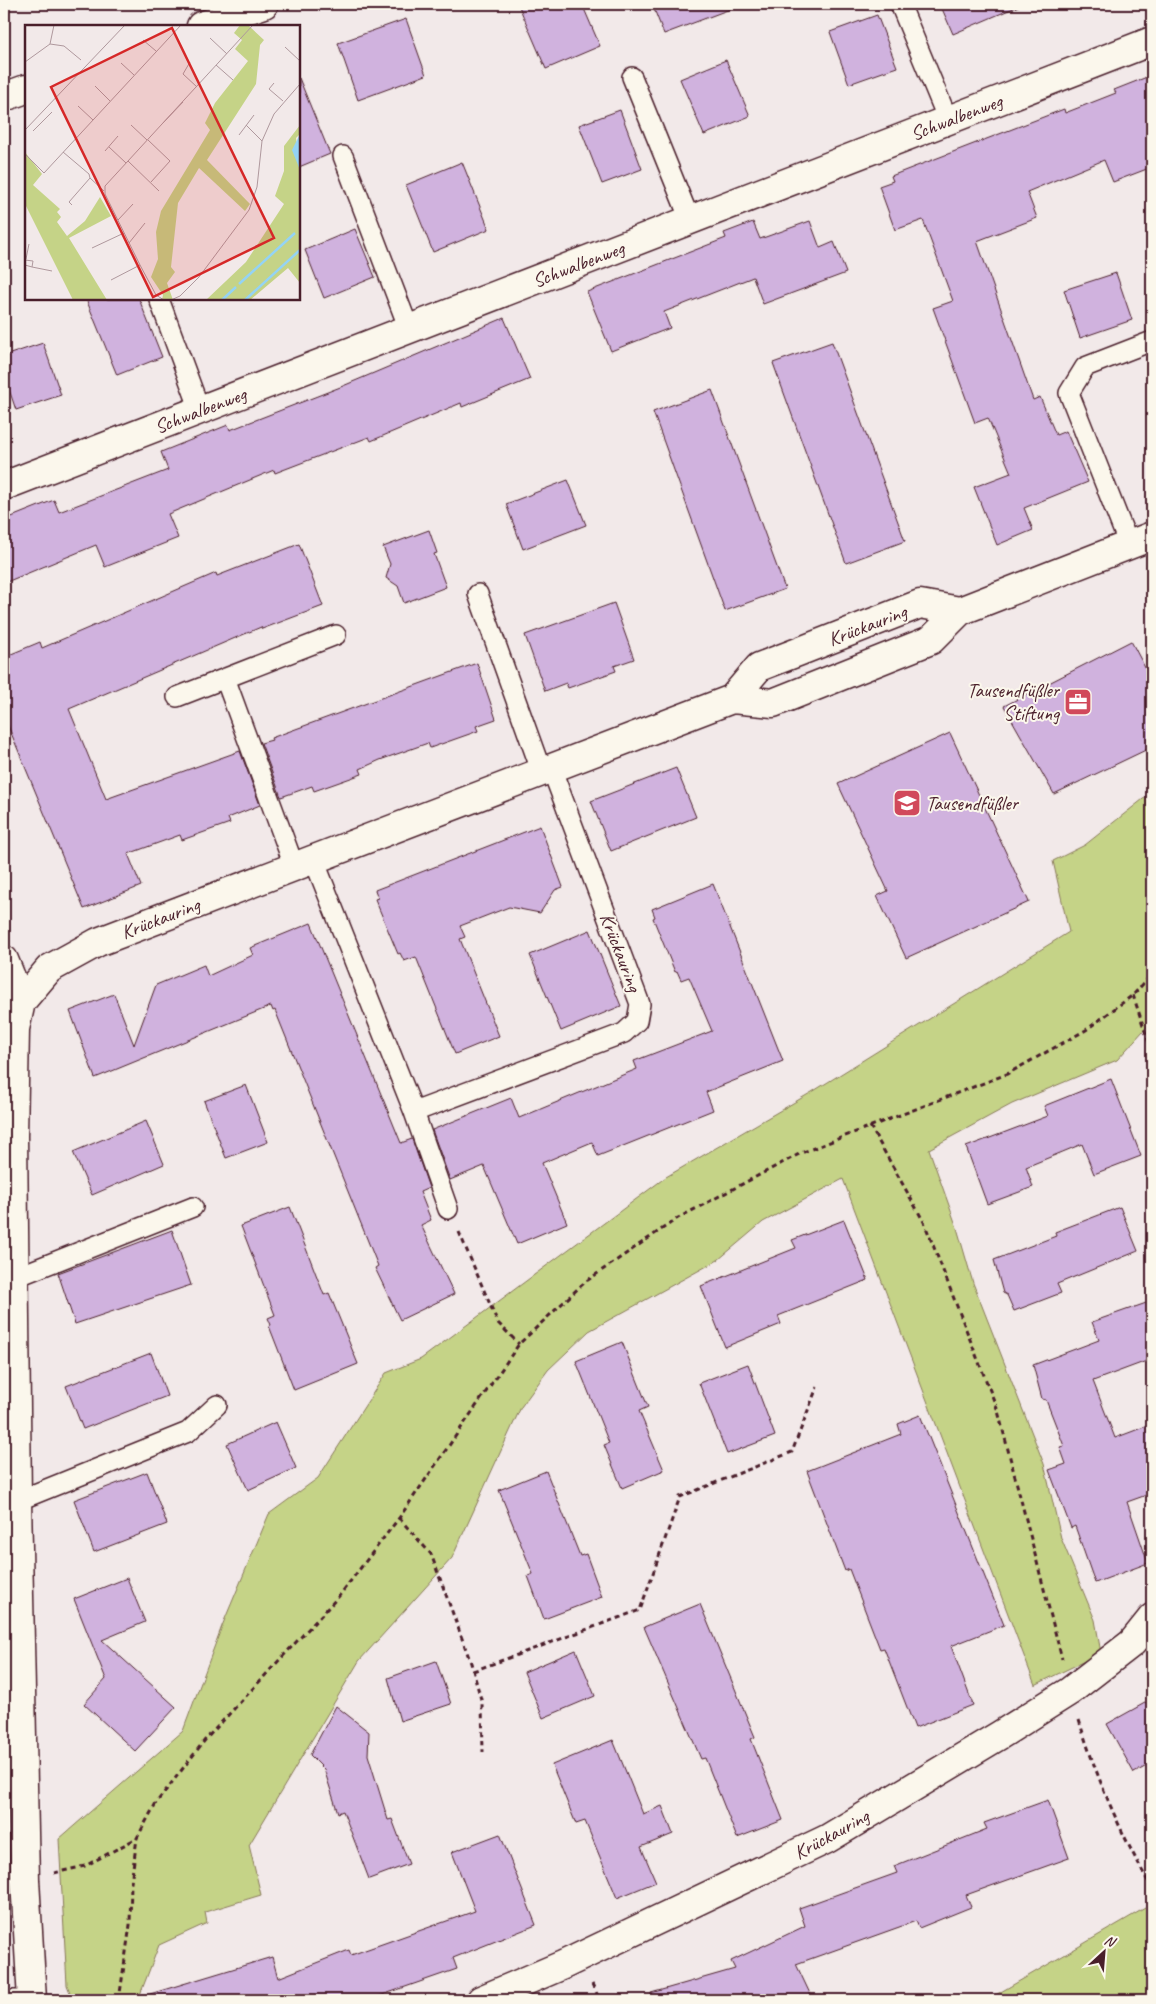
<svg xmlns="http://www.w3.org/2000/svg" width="1156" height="2004" viewBox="0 0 1156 2004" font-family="Caveat,sans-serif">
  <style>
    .green { fill: #c5d387; stroke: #887959 }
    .building { fill: #d0b2de; stroke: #4a1f2b }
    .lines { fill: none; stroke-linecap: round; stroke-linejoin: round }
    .service-casing { stroke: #4a1f2b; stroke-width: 22 }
    .minor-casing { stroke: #4a1f2b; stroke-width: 31 }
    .path { stroke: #4a1f2b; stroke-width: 3; stroke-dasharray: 5 4; stroke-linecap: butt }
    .service { stroke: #fbf7ec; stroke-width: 19 }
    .minor { stroke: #fbf7ec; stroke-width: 28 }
    .labels { text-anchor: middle; stroke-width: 4; stroke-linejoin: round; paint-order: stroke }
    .street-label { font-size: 20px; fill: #4a1f2b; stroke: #fbf7ec }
    .poi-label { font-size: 20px; fill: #4a1f2b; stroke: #fbf7ec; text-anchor: end }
    .inset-river { fill: none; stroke: #94d3f5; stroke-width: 2.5 }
    .inset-road { fill: none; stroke: #af989d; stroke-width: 1 }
    .view { fill: #d62828; fill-opacity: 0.15; stroke: #d62828; stroke-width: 2.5 }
    .inset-edge { fill: none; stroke: #4a1f2b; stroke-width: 2.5 }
  </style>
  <rect width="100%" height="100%" fill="#f2e9e9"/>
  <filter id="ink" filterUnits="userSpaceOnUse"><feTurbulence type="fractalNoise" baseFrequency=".02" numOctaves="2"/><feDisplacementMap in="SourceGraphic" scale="10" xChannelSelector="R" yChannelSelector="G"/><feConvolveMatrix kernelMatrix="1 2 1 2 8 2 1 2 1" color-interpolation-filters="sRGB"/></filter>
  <g filter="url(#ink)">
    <path class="green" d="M 1152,792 L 1152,1021 L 1117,1060 L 1012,1104 L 929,1149 L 957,1228 L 973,1283 L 1044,1464 L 1061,1538 L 1095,1620 L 1101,1653 L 1035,1685 L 843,1179 L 763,1222 L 718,1260 L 589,1331 L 548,1370 L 521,1407 L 452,1558 L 359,1661 L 249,1845 L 261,1895 L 205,1912 L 207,1923 L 159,1945 L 138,2000 L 73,2000 L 67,1985 L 59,1839 L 183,1731 L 222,1626 L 269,1514 L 318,1478 L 386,1373 L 421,1359 L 666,1177 L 812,1092 L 1069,932 L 1053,861 L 1085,845 Z
      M 1152,1904 L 1152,2000 L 987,2000 Z"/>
    <path class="building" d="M 518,4 L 582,4 L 600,46 L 546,69 Z
      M 652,4 L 738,4 L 738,6 L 664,34 Z
      M 940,4 L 1023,4 L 953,34 Z
      M 877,15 L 897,67 L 849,84 L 830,32 Z
      M 406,19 L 426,75 L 358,100 L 338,43 Z
      M 726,60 L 750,116 L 704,135 L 680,79 Z
      M 1152,75 L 1152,167 L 1113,182 L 1104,160 L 1027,192 L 1037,218 L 977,241 L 1033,400 L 1040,397 L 1056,435 L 1066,431 L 1088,482 L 1024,508 L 1033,530 L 997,545 L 974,487 L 1011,473 L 988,418 L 975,423 L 933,308 L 953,301 L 923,220 L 895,230 L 879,186 L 893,181 L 891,176 L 1064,109 L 1065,113 L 1116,93 L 1114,90 Z
      M 299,78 L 330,154 L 299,167 Z
      M 620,110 L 642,169 L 602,184 L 579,125 Z
      M 462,162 L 489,229 L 433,252 L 406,185 Z
      M 810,221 L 820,248 L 834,242 L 846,273 L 763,304 L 753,277 L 664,312 L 670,328 L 611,351 L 587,292 L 726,238 L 724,233 L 753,222 L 760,239 Z
      M 355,229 L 375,277 L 324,298 L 305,250 Z
      M 1116,273 L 1132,320 L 1080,338 L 1064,290 Z
      M 86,299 L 139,299 L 162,357 L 117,375 Z
      M 504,318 L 530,379 L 462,407 L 461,403 L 371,441 L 369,437 L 275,473 L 274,470 L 168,514 L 178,538 L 105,567 L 96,545 L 4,583 L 4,520 L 54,500 L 59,512 L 168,470 L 161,452 L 228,425 L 230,430 L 343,386 Z
      M 832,342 L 905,541 L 846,563 L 773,363 Z
      M 43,343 L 61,395 L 16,410 L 4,375 L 4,356 Z
      M 712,390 L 785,589 L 725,611 L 653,412 Z
      M 568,480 L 586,525 L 523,549 L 506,504 Z
      M 429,530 L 437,553 L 434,554 L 446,587 L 404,603 L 398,586 L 386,578 L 390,564 L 383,547 Z
      M 299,544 L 323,606 L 262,629 L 261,627 L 69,709 L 106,799 L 240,751 L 260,805 L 228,818 L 230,823 L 182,840 L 180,835 L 128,854 L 141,886 L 84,909 L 4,716 L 4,657 L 40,642 L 42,648 L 216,573 L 217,576 Z
      M 614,603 L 634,659 L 614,666 L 616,671 L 585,682 L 568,688 L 566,683 L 545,691 L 525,635 Z
      M 1131,641 L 1152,681 L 1152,747 L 1054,794 L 1004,706 Z
      M 477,663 L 496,719 L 476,726 L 478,731 L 430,748 L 428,743 L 380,760 L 360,769 L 362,774 L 314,791 L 312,786 L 281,797 L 261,743 L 272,740 L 271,738 Z
      M 950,733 L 1029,902 L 906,958 L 877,896 L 888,891 L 838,784 Z
      M 676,768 L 696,817 L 611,851 L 591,801 Z
      M 540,826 L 563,887 L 555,890 L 540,913 L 509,907 L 460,926 L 465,937 L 460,939 L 499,1036 L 455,1054 L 416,957 L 404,961 L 400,953 L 398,954 L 375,899 L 378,898 L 375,890 Z
      M 713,884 L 783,1061 L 706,1092 L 713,1110 L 598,1156 L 592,1142 L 542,1163 L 567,1223 L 517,1244 L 484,1166 L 450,1180 L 432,1130 L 511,1098 L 519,1118 L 637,1069 L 634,1061 L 712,1031 L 689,977 L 681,980 L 677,971 L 675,972 L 653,918 L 655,917 L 652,909 Z
      M 311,923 L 401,1143 L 412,1139 L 429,1188 L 420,1192 L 431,1220 L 421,1225 L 454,1294 L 400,1320 L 375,1268 L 378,1266 L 275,1010 L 273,1011 L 271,1006 L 95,1078 L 70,1011 L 114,994 L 134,1045 L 156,985 L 204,965 L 208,976 L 253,955 L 250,948 Z
      M 590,930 L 621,1006 L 561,1031 L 530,955 Z
      M 1111,1079 L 1141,1156 L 1094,1174 L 1082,1144 L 1026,1167 L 1033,1187 L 987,1204 L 966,1147 L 1048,1116 L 1044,1106 Z
      M 246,1085 L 268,1142 L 226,1158 L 204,1101 Z
      M 146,1121 L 164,1164 L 92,1195 L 73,1152 Z
      M 290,1207 L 324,1295 L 329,1293 L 358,1364 L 294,1390 L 269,1326 L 271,1325 L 268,1318 L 275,1315 L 241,1226 Z
      M 1120,1207 L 1138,1251 L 1057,1284 L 1061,1293 L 1014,1311 L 1007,1295 L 1003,1293 L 994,1260 L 1056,1236 L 1055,1232 Z
      M 844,1220 L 868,1280 L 778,1316 L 781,1324 L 725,1347 L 701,1286 L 796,1248 L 792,1240 Z
      M 172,1230 L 191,1285 L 75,1324 L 58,1273 Z
      M 1152,1301 L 1152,1359 L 1093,1381 L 1115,1438 L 1152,1424 L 1152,1493 L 1127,1502 L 1148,1563 L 1095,1583 L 1075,1526 L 1071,1528 L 1049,1470 L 1066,1464 L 1060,1447 L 1064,1446 L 1046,1400 L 1042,1399 L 1033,1365 L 1099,1340 L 1092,1322 Z
      M 622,1342 L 648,1407 L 639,1411 L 664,1470 L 622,1488 L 604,1445 L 609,1443 L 576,1361 Z
      M 151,1353 L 167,1396 L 83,1429 L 66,1386 Z
      M 748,1364 L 775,1436 L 727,1454 L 699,1383 Z
      M 920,1415 L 1004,1625 L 951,1646 L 973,1705 L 915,1728 L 884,1648 L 880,1649 L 849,1569 L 845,1571 L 807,1471 L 901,1434 L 898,1424 Z
      M 276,1422 L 296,1468 L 248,1490 L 227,1444 Z
      M 546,1471 L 580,1556 L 586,1554 L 602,1597 L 544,1619 L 528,1576 L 533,1574 L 499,1490 Z
      M 147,1472 L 167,1524 L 94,1552 L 74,1500 Z
      M 127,1578 L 145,1622 L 102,1640 L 176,1707 L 135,1751 L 84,1704 L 106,1679 L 74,1599 Z
      M 700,1604 L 755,1737 L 751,1739 L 783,1820 L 737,1838 L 705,1758 L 701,1759 L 644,1627 Z
      M 576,1650 L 595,1696 L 543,1718 L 524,1672 Z
      M 436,1661 L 451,1704 L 400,1721 L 388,1678 Z
      M 1152,1699 L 1152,1763 L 1134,1773 L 1107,1724 Z
      M 336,1706 L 369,1732 L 368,1755 L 388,1820 L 392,1819 L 409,1864 L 369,1879 L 343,1811 L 338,1813 L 324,1769 L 310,1755 Z
      M 613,1740 L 643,1814 L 662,1806 L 673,1834 L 641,1847 L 656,1882 L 617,1898 L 585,1821 L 576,1824 L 552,1765 Z
      M 1048,1800 L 1069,1858 L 966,1895 L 971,1907 L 919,1928 L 916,1921 L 796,1964 L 813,2000 L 652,2000 L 651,1993 L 735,1969 L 731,1961 L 805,1926 L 799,1908 L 897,1873 L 894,1866 L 987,1829 L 984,1823 Z
      M 500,1834 L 536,1925 L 453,1958 L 457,1969 L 368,2000 L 151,2000 L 150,1994 L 272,1957 L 278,1978 L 349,1950 L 351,1955 L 475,1911 L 452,1852 Z"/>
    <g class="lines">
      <defs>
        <path id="service" d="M 900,4 L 948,120
          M 632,77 L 690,220
          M 343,156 L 409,329
          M 159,299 L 200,410
          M 1129,545 L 1069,393 L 1085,367 L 1152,341
          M 478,594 L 542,773
          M 225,678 L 294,866
          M 177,697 L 336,635
          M 314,860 L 414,1112 L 448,1209
          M 414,1112 L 624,1033 L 637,1021 L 640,1004 L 552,770
          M 16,1277 L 193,1207
          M 17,1501 L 188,1432 L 217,1405
          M 4,2000 L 32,2000"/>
        <path id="minor" d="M 201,26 L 264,4
          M 4,97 L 26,89
          M 4,486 L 1152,41
          M 732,699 L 759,667 L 798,652 L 920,604 L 960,611
          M 4,960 L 21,1002
          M 32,2000 L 25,1880 L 17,1501 L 13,1136 L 15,1029 L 21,1002 L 49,969 L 98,942 L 732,699 L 773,703 L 931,640 L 960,611 L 1152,536
          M 481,2000 L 563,1965 L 827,1839 L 1000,1735 L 1070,1691 L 1132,1643 L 1152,1618"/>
      </defs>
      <use href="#service" class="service-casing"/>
      <use href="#minor" class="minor-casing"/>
      <path class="path" d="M 1133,995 L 1152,1052
        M 870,1126 L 924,1222 L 998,1411 L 1062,1659
        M 1150,1177 L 1152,1177
        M 459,1232 L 498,1323 L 519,1344
        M 399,1518 L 431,1554 L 471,1663 L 482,1703 L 483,1752
        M 473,1671 L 640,1610 L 680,1497 L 792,1452 L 817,1387
        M 1079,1720 C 1097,1779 1121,1835 1152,1888
        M 54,1873 L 85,1866 L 137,1838
        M 592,1984 L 600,2000
        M 119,2000 L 130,1925 L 131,1883 L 137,1838 L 156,1803 L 205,1740 L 339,1596 L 399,1518 L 519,1344 L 585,1282 L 678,1218 L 801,1153 L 1007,1074 L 1086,1030 L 1133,995 L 1152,974"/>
      <use href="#service" class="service"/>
      <use href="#minor" class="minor"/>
    </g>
  </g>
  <defs>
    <symbol id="office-square" viewBox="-11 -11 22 22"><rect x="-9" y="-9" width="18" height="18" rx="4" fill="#d1495b" stroke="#fbf7ec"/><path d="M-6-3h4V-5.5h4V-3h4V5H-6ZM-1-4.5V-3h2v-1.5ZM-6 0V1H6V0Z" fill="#fff"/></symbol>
    <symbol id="school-square" viewBox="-11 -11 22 22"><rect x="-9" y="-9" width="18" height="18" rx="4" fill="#d1495b" stroke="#fbf7ec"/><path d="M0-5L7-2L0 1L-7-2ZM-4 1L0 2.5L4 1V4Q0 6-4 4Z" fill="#fff"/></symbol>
  </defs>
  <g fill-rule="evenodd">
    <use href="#office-square" x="1062" y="686" width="32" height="32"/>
    <use href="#school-square" x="891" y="787" width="32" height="32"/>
  </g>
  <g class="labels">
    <g class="street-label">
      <text transform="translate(956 117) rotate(-21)" y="7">Schwalbenweg</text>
      <text transform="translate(578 264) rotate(-21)" y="7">Schwalbenweg</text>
      <text transform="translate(200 410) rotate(-21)" y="7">Schwalbenweg</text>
      <text transform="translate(867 625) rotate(-21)" y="7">Krückauring</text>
      <text transform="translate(160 918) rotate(-21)" y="7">Krückauring</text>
      <text transform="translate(621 952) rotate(69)" y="7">Krückauring</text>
      <text transform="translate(831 1834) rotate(-29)" y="7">Krückauring</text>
    </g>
    <g class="poi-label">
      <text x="1059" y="697">Tausendfüßler<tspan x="1059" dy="23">Stiftung</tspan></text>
      <text x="926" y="810" text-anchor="start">Tausendfüßler</text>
    </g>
  </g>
  <g transform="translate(25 25)">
    <rect width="275" height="275" fill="#f2e9e9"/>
    <path d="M 215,0 L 223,0 L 239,15 L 235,20 L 231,59 L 182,135 L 225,179 L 220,186 L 174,143 L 153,178 L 146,242 L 150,247 L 142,258 L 148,275 L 137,275 L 138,270 L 126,252 L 133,234 L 131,207 L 136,186 L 185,105 L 180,98 L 190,78 L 223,36 L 210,24 L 217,15 L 209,8 ZM 275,100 L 275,109 L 271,113 L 275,145 L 275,258 L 263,243 L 225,275 L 181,275 L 221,237 L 259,179 L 250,171 L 259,146 L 259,121 ZM 0,127 L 17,149 L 8,160 L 35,184 L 32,187 L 36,192 L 32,197 L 42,211 L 60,196 L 75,172 L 86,191 L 44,213 L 82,275 L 48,275 L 0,179 Z" fill="#c5d387"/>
    <path d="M 275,109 L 275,145 L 267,125 Z" fill="#94d3f5"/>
    <path class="inset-river" d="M 214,259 L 270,208M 197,275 L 211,262M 220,275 L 275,225"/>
    <path class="inset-road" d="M 185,13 L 202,29M 118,15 L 131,26M 25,19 L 39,21 L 56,35M 25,19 L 29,0M 260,22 L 275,36M 0,37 L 25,19M 165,37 L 158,49 L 172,62M 96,38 L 109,50M 191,40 L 208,55M 249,58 L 244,64 L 258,76M 70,61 L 85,76M 53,81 L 68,95M 138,98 L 158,77M 106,100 L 122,115M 221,100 L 237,116M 0,105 L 100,0M 8,106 L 27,87M 214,110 L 229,90M 123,115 L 145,136 L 126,157M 84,122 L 101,138M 80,126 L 93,111M 38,127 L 64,149 L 65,153M 0,129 L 19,148 L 156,0M 103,136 L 134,166M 47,180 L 44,177 L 65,153 L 79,166M 93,195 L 108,179M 104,218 L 120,198M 67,223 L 99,208M 1,234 L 4,219M 0,235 L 8,236 L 7,242 L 0,240M 7,242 L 27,246M 86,255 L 115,240M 139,275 L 131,270 L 115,240 L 80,169 L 80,161 L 228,0M 146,275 L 155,271 L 174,252 L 224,185 L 232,162 L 237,116 L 249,89 L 275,59"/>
    <path class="view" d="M 147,3 L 249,213 L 128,272 L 26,62 Z"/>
    <rect width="275" height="275" class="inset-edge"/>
  </g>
  <rect width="1156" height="2004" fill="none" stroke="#fbf7ec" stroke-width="20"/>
  <rect x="10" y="10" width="1136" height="1984" fill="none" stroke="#4a1f2b" stroke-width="2" filter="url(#ink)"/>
  <g transform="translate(1104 1952) rotate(26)" stroke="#fbf7ec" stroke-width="4" paint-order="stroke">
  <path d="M0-4L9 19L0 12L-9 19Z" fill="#4a1f2b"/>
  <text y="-8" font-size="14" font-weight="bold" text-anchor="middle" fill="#4a1f2b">N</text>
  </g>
</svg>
